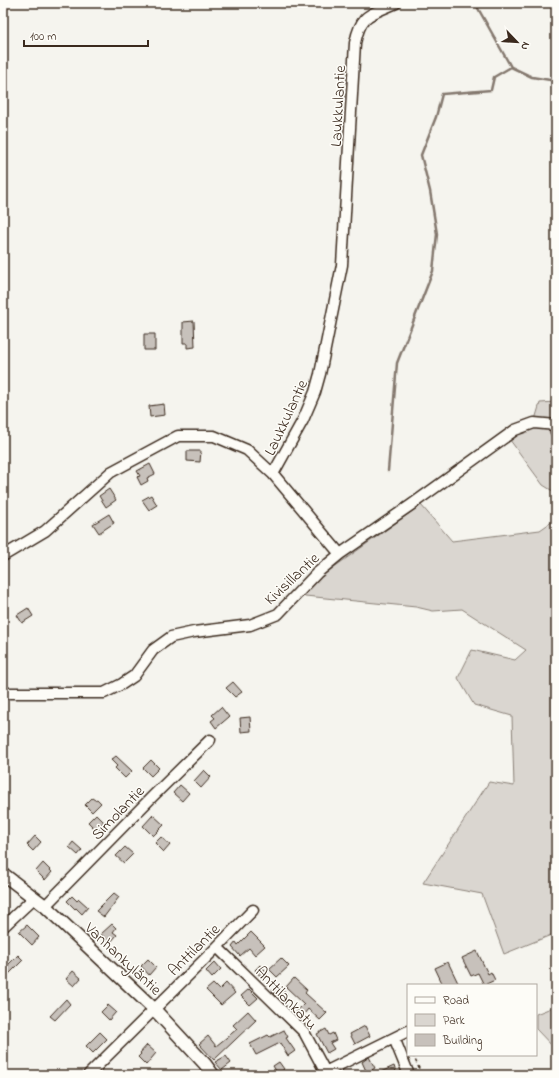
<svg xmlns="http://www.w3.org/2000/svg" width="559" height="1078" viewBox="0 0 559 1078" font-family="'Indie Flower',sans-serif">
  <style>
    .green { fill: #dad6d0; stroke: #8a8077 }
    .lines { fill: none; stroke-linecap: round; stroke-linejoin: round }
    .stream { stroke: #84786e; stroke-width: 2.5 }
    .building { fill: #c7c1bb; stroke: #3b2a1e }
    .minor-casing { stroke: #3b2a1e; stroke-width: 13 }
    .tertiary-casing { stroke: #3b2a1e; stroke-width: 15 }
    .path { stroke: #3b2a1e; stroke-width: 1.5; stroke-dasharray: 3 3; stroke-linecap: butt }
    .minor { stroke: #fdfcf7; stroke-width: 10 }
    .tertiary { stroke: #fdfcf7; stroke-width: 12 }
    .labels { text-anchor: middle; stroke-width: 3; stroke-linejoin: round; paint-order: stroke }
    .street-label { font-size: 16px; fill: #3b2a1e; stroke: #fdfcf7 }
  </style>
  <rect width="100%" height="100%" fill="#f5f4ee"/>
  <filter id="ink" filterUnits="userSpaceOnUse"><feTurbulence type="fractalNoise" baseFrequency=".025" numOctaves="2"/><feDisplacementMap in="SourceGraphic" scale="8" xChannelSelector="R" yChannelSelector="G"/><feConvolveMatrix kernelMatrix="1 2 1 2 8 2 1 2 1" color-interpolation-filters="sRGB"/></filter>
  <g filter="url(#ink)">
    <path class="green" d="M 556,402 L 556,493 L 543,485 L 507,436 L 534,423 L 540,403 Z
      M 421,505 L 452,541 L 540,530 L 556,519 L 556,933 L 504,954 L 482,894 L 423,883 L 489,782 L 514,786 L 512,716 L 474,705 L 458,678 L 472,650 L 515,660 L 526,650 L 462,609 L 433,611 L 416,607 L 295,595 Z
      M 556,1006 L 556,1050 L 536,1029 L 536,1014 Z"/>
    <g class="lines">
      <path class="stream" d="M 475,3 L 511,67 L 532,77 L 556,81
        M 552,427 L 550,432 L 556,442
        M 388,471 L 397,363 L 433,271 L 437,234 L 430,191 L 421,155 L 436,117 L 442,94 L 491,90 L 494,77 L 511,67"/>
    </g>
    <path class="building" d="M 194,321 L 195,347 L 187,348 L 187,343 L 183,343 L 183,322 Z
      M 144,334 L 155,334 L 155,350 L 144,350 Z
      M 164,404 L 165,415 L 150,417 L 149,406 Z
      M 187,451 L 201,451 L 200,462 L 187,461 Z
      M 150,464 L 155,474 L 147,478 L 148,481 L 141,485 L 137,477 L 140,476 L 137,471 Z
      M 109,489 L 116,500 L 106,507 L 99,496 Z
      M 151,495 L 157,505 L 149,510 L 142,500 Z
      M 109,514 L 114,523 L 99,533 L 93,524 Z
      M 28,608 L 33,616 L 22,623 L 17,615 Z
      M 233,682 L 242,692 L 235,697 L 226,688 Z
      M 221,707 L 229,717 L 216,728 L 211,721 L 215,718 L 212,715 Z
      M 250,717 L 251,731 L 241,732 L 240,718 Z
      M 116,756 L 132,771 L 125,778 L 115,768 L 117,766 L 111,760 Z
      M 151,760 L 159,768 L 151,776 L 143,768 Z
      M 204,770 L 211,777 L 201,788 L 194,781 Z
      M 180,785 L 189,793 L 182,801 L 173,793 Z
      M 92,798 L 95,800 L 97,799 L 101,803 L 92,812 L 85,805 Z
      M 96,814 L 104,822 L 100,825 L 102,827 L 98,832 L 88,822 Z
      M 153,815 L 164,825 L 153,836 L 143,826 Z
      M 35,836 L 41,842 L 33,851 L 27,845 Z
      M 161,837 L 170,845 L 164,852 L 155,843 Z
      M 73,842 L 82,850 L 78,855 L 69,847 Z
      M 125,847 L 133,854 L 124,863 L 116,856 Z
      M 43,863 L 52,872 L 45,880 L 36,871 Z
      M 114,893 L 119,897 L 104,917 L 96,911 Z
      M 72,896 L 77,901 L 79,899 L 88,907 L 82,914 L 76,908 L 75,909 L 67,901 Z
      M 112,924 L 116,928 L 113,932 L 117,935 L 110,943 L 101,934 Z
      M 27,925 L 39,937 L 32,945 L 19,932 Z
      M 251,932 L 265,946 L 255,955 L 249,948 L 240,956 L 232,947 L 236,942 L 238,945 Z
      M 477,951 L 488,974 L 491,972 L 495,980 L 484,985 L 478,973 L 471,976 L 462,958 Z
      M 18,955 L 23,960 L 9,974 L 4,969 Z
      M 281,958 L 289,966 L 277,977 L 269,969 Z
      M 148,959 L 156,967 L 149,975 L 141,966 Z
      M 215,962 L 221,969 L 212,978 L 206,971 Z
      M 448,962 L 459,985 L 443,985 L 435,968 Z
      M 260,965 L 268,973 L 262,978 L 255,970 Z
      M 73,971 L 81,978 L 74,986 L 66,979 Z
      M 294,978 L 307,990 L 305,993 L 327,1013 L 320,1020 L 308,1009 L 301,1018 L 295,1013 L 304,1004 L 286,987 Z
      M 226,983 L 235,993 L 221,1005 L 206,990 L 213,984 L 219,990 Z
      M 277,986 L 287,994 L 282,1000 L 272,991 Z
      M 249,989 L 258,998 L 250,1005 L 241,996 Z
      M 66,999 L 70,1004 L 55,1020 L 50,1016 Z
      M 108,1005 L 116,1012 L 109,1020 L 101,1012 Z
      M 248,1011 L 256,1020 L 214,1060 L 199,1044 L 208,1036 L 216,1046 L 237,1029 L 233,1025 Z
      M 365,1026 L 370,1036 L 355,1044 L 350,1034 Z
      M 326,1029 L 329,1035 L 333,1033 L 336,1040 L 330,1043 L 334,1049 L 327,1053 L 317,1034 Z
      M 284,1030 L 288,1037 L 286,1038 L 295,1051 L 288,1056 L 280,1043 L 256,1055 L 250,1044 L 268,1035 L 270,1037 Z
      M 100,1032 L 107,1039 L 93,1053 L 86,1046 Z
      M 147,1045 L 156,1053 L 146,1065 L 138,1057 L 141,1054 L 140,1053 Z
      M 226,1056 L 231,1063 L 222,1070 L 215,1062 Z
      M 369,1057 L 375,1068 L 367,1073 L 362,1062 Z
      M 279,1062 L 284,1069 L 278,1074 L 273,1066 Z
      M 394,1066 L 397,1075 L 374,1075 Z"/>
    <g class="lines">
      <defs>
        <path id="minor" d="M 273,474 L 340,554
          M 3,556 L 45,531 L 111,472 L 178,436 L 214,436 L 247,450 L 273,474 L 303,420 L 315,392 L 320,374 L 342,265 L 355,43 C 361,13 370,15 396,3
          M 3,693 L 104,693 L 122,684 L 134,676 L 153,650 L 171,637 L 194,632 L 250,625 L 278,614 L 317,573 L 340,554 L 411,505 L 515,430 L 534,423 L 556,425
          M 45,906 L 153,796 L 210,740
          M 3,927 L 34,898
          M 217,947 L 304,1032 L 327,1075
          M 394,1038 L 409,1075
          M 325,1072 L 408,1031
          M 88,1075 L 217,947 L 253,910"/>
        <path id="tertiary" d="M 3,874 L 45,906 L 154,1009 L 205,1064 L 213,1075"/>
      </defs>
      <use href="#minor" class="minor-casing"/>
      <use href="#tertiary" class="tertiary-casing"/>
      <path class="path" d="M 413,1055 L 422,1075"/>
      <use href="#minor" class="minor"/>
      <use href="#tertiary" class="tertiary"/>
    </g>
  </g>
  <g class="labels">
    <g class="street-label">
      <text transform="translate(337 106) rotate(-87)" y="6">Laukkulantie</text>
      <text transform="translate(285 417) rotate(-65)" y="6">Laukkulantie</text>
      <text transform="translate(291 578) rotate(-43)" y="6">Kivisillantie</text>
      <text transform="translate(117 812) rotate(-46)" y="6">Simolantie</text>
      <text transform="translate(193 949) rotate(-45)" y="6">Anttilantie</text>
      <text transform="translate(124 958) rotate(43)" y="6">Vanhankyläntie</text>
      <text transform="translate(287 997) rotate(46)" y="6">Anttilankatu</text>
    </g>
  </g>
  <rect width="559" height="1078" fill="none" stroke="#fdfcf7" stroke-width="16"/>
  <rect x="8" y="8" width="543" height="1062" fill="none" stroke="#3b2a1e" stroke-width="1.5" filter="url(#ink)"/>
  <rect x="407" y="984" width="130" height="72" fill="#fdfcf7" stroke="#afa8a0"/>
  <rect x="415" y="997" width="20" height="6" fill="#fdfcf7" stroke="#afa8a0"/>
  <text x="443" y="1004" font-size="12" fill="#3b2a1e">Road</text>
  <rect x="415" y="1014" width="20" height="12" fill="#dad6d0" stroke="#afa8a0"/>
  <text x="443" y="1024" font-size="12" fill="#3b2a1e">Park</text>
  <rect x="415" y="1034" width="20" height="12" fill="#c7c1bb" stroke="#afa8a0"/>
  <text x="443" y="1044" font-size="12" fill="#3b2a1e">Building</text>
  <g transform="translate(517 42) rotate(115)" stroke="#fdfcf7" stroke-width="3" paint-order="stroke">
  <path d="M0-3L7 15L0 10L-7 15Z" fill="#3b2a1e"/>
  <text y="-6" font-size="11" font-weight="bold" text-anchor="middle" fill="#3b2a1e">N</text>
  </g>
  <path d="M24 40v6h124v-6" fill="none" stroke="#3b2a1e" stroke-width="2"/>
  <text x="30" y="40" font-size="12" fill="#3b2a1e" stroke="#fdfcf7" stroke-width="3" paint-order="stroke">100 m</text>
</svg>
